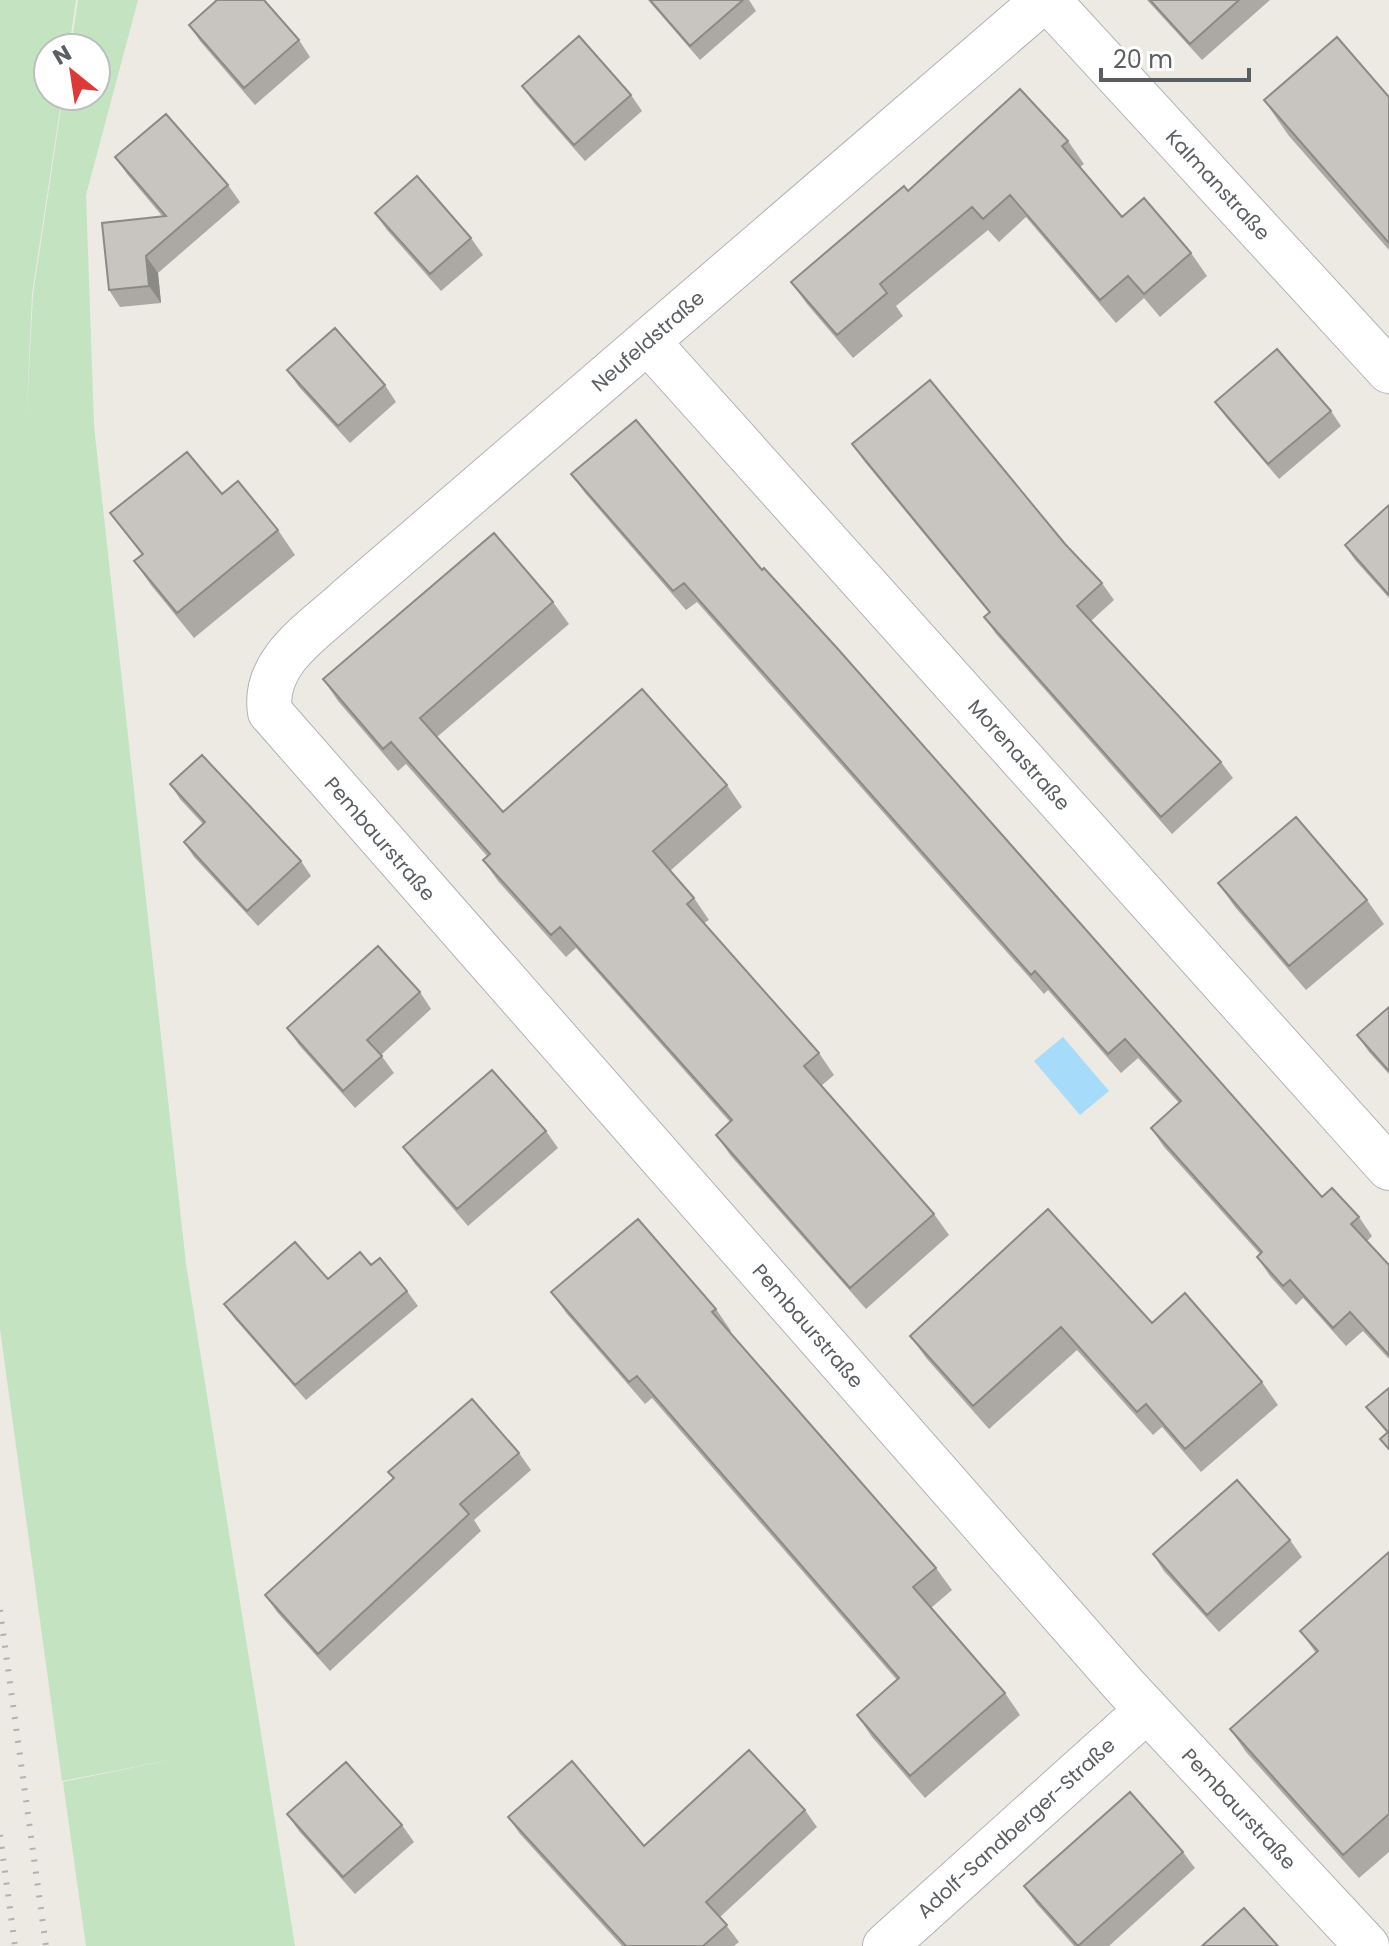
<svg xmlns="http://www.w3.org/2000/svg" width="1389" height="1946" viewBox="0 0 1389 1946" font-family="Poppins,sans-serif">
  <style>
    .green { fill: #c3e3c1 }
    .water { fill: #a6dbf9 }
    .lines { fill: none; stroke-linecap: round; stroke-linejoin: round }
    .minor-casing { stroke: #b0b3b7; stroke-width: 46 }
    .minor { stroke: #fff; stroke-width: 44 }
    .rail { stroke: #b1b2b2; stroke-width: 6; stroke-dasharray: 2 10; stroke-linecap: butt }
    .wall { fill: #aca9a5 }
    .shaded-wall { fill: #8c8a86 }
    .building { fill: #c8c5c0; stroke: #8c8a86; stroke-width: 2 }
    .labels { text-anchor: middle; stroke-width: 8; stroke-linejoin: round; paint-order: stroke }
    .street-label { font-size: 20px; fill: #5b5f62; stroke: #fff }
  </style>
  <rect width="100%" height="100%" fill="#eceae3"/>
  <path class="green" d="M 0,0 L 76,0 L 69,48 L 48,48 L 48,96 L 62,96 L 32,294 L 26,429 L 33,295 L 63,96 L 96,96 L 96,48 L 71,48 L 78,0 L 138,0 L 86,195 L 94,426 L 186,1264 L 295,1946 L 86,1946 L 63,1782 L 175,1759 L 62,1781 L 0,1329 Z"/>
  <path class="water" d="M 1063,1037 L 1109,1091 L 1080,1115 L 1034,1061 Z"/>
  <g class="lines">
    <defs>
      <path id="minor" d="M 1044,0 L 348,599 C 315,630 262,661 270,712 L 1123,1684 L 1367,1946
        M 1048,0 L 1389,371
        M 648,342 L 1389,1168
        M 885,1946 L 1147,1710"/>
    </defs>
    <use href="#minor" class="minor-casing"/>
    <use href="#minor" class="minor"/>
    <path class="rail" d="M 0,1610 L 46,1946
      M 0,1835 L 15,1946"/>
  </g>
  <path class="wall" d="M 214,0 L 264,0 L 299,40 L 310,57 L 255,105 L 200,41 L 189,25 L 216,1 Z
    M 648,0 L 749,0 L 756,11 L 700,60 Z
    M 1147,0 L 1270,0 L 1202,60 Z
    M 522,86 L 631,95 L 642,111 L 585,161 L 534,103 Z
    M 1389,97 L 1389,250 L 1289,136 L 1264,100 Z
    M 1068,141 L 1084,164 L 1080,167 L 1122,217 L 1191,253 L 1207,276 L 1160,317 L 1144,298 L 1116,323 L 1026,217 L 999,242 L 988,230 L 896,306 L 903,316 L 853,358 L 807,304 L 791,282 L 908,191 Z
    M 115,157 L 228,185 L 240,202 L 158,273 L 161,303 L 120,307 L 109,290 L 163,217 L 127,174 Z
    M 375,213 L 471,238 L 483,255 L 441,291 L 387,230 Z
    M 287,370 L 385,385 L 396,402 L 350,443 L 299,387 Z
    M 1215,402 L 1331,411 L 1341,426 L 1279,479 L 1226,417 Z
    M 852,444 L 1065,544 L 1102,583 L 1114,600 L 1091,621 L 1221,762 L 1233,778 L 1172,834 L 996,634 L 984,617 L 989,613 L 864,461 Z
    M 571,474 L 762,570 L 1322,1197 L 1359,1217 L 1372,1236 L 1367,1241 L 1389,1265 L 1389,1359 L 1363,1331 L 1346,1346 L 1303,1298 L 1296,1305 L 1270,1276 L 1257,1257 L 1260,1254 L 1164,1147 L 1151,1128 L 1179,1103 L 1138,1058 L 1121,1073 L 1048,990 L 1044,994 L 697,602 L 686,610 L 585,493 Z
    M 222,494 L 278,530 L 295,555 L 194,638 L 151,585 L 134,561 L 142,555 L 110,513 Z
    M 1389,505 L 1389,598 L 1355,560 L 1345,545 Z
    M 553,602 L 569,624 L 437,737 L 503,812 L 727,785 L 742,807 L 670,871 L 694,898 L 709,920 L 704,923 L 819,1053 L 834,1075 L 821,1086 L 934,1214 L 949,1235 L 866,1309 L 731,1156 L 716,1135 L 730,1122 L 576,948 L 566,957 L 498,881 L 483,860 L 487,856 L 406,764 L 398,771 L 338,701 L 323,679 Z
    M 170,784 L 301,861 L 311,876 L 258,926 L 194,857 L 184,842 L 203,824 L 180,799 Z
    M 1218,883 L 1367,900 L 1384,924 L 1306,990 L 1235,907 Z
    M 420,992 L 431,1009 L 381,1055 L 394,1073 L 355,1108 L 299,1045 L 287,1028 Z
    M 1389,1007 L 1389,1074 L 1369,1052 L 1357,1035 Z
    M 546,1131 L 558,1148 L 468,1226 L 415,1164 L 403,1147 Z
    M 371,1265 L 407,1291 L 418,1306 L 306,1400 L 235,1319 L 224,1304 L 328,1279 Z
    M 551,1292 L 716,1309 L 731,1331 L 730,1332 L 936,1568 L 952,1590 L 931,1608 L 1005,1693 L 1020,1715 L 925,1798 L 872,1737 L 857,1715 L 897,1680 L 652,1398 L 645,1404 L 567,1314 Z
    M 1152,1323 L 1262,1382 L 1278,1405 L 1201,1472 L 1162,1427 L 1153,1435 L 1077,1350 L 989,1429 L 927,1359 L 910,1336 Z
    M 1389,1388 L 1389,1451 L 1380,1439 L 1387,1433 L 1366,1407 Z
    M 519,1453 L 531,1470 L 474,1520 L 481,1531 L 330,1671 L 277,1612 L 265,1595 L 393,1478 L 388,1472 Z
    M 1290,1540 L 1302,1557 L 1219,1632 L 1164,1571 L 1153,1554 Z
    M 1389,1552 L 1389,1852 L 1359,1878 L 1246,1752 L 1230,1729 L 1316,1653 L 1300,1631 Z
    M 805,1810 L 817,1827 L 720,1917 L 739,1942 L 734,1946 L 622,1946 L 520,1834 L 508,1817 L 644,1846 Z
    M 287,1814 L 402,1825 L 414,1842 L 355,1894 L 299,1831 Z
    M 1183,1852 L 1195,1868 L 1109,1946 L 1074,1946 L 1036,1903 L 1024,1886 Z"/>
  <path class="shaded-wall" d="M 146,256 L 158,273 L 161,303 L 149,286 Z"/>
  <path class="building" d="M 217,0 L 264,0 L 299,40 L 244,88 L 189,25 Z
    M 650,0 L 743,0 L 690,46 Z
    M 1150,0 L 1239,0 L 1190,44 Z
    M 579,36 L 631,95 L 574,145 L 522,86 Z
    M 1337,37 L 1389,97 L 1389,243 L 1264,100 Z
    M 1020,89 L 1068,141 L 1062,146 L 1122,217 L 1144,198 L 1191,253 L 1144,294 L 1128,276 L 1100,300 L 1010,195 L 983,219 L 972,207 L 880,284 L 887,293 L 837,335 L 791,282 L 904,186 L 908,191 Z
    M 166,114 L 228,185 L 146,256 L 149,286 L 109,290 L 102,223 L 166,216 L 115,157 Z
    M 417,176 L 471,238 L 430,274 L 375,213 Z
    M 335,328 L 385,385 L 338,426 L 287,370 Z
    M 1277,349 L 1331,411 L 1268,464 L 1215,402 Z
    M 930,380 L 1065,544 L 1102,583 L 1077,606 L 1221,762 L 1161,817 L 984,617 L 990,612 L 852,444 Z
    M 636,420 L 762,570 L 764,568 L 837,648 L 1322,1197 L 1332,1188 L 1359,1217 L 1351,1224 L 1389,1265 L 1389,1355 L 1350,1312 L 1333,1328 L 1290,1280 L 1283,1286 L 1257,1257 L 1262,1252 L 1151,1128 L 1181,1101 L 1125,1039 L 1108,1054 L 1035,971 L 1031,975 L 684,583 L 673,591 L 571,474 Z
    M 187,452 L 222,494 L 238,481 L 278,530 L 177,613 L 134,561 L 143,554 L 110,513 Z
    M 1389,505 L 1389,595 L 1345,545 Z
    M 494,533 L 553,602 L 420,718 L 503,812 L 642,689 L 727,785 L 653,851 L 694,898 L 687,904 L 819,1053 L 804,1066 L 934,1214 L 850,1288 L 716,1135 L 732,1120 L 560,927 L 551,935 L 483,860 L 490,854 L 391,742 L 383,749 L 323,679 Z
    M 202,755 L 301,861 L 247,911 L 184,842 L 205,822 L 170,784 Z
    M 1296,817 L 1367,900 L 1289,966 L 1218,883 Z
    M 378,946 L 420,992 L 367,1040 L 382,1056 L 343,1091 L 287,1028 Z
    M 1389,1007 L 1389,1071 L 1357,1035 Z
    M 492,1070 L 546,1131 L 457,1209 L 403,1147 Z
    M 1048,1209 L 1152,1323 L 1185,1293 L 1262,1382 L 1185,1449 L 1146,1404 L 1137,1412 L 1061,1327 L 973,1406 L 910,1336 Z
    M 638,1219 L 716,1309 L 712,1312 L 936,1568 L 913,1587 L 1005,1693 L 910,1776 L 857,1715 L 899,1678 L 637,1376 L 629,1382 L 551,1292 Z
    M 295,1242 L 328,1279 L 360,1252 L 371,1265 L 380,1258 L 407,1291 L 295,1385 L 224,1304 Z
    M 1389,1388 L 1389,1449 L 1380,1439 L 1388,1432 L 1366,1407 Z
    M 472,1399 L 519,1453 L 460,1504 L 469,1514 L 318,1654 L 265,1595 L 394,1478 L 388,1472 Z
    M 1237,1480 L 1290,1540 L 1207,1615 L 1153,1554 Z
    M 1389,1552 L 1389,1814 L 1343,1855 L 1230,1729 L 1318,1651 L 1300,1631 Z
    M 749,1750 L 805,1810 L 706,1902 L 727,1925 L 703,1946 L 626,1946 L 508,1817 L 572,1761 L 644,1846 Z
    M 346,1762 L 402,1825 L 343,1877 L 287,1814 Z
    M 1130,1792 L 1183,1852 L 1078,1946 L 1024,1886 Z
    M 1244,1908 L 1278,1946 L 1202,1946 Z"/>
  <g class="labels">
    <g class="street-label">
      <text transform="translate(1218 185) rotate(47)" y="7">Kalmanstraße</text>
      <text transform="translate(648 341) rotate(-41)" y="7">Neufeldstraße</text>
      <text transform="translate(1019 755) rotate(48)" y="7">Morenastraße</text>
      <text transform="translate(380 839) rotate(49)" y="7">Pembaurstraße</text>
      <text transform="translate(808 1326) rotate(49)" y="7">Pembaurstraße</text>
      <text transform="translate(1239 1809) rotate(47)" y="7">Pembaurstraße</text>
      <text transform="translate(1016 1828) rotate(-42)" y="7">Adolf-Sandberger-Straße</text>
    </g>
  </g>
  <g transform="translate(72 72) rotate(330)"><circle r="38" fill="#ffffff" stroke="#bdbfc0" stroke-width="2"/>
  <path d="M0-6L14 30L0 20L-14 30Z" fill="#dc3a39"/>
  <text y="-12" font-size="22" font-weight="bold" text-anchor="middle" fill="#5b5f62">N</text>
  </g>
  <path d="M1101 68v12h148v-12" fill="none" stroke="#5b5f62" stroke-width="4"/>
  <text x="1113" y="68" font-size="24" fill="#5b5f62" stroke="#ffffff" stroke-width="6" paint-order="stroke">20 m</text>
</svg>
